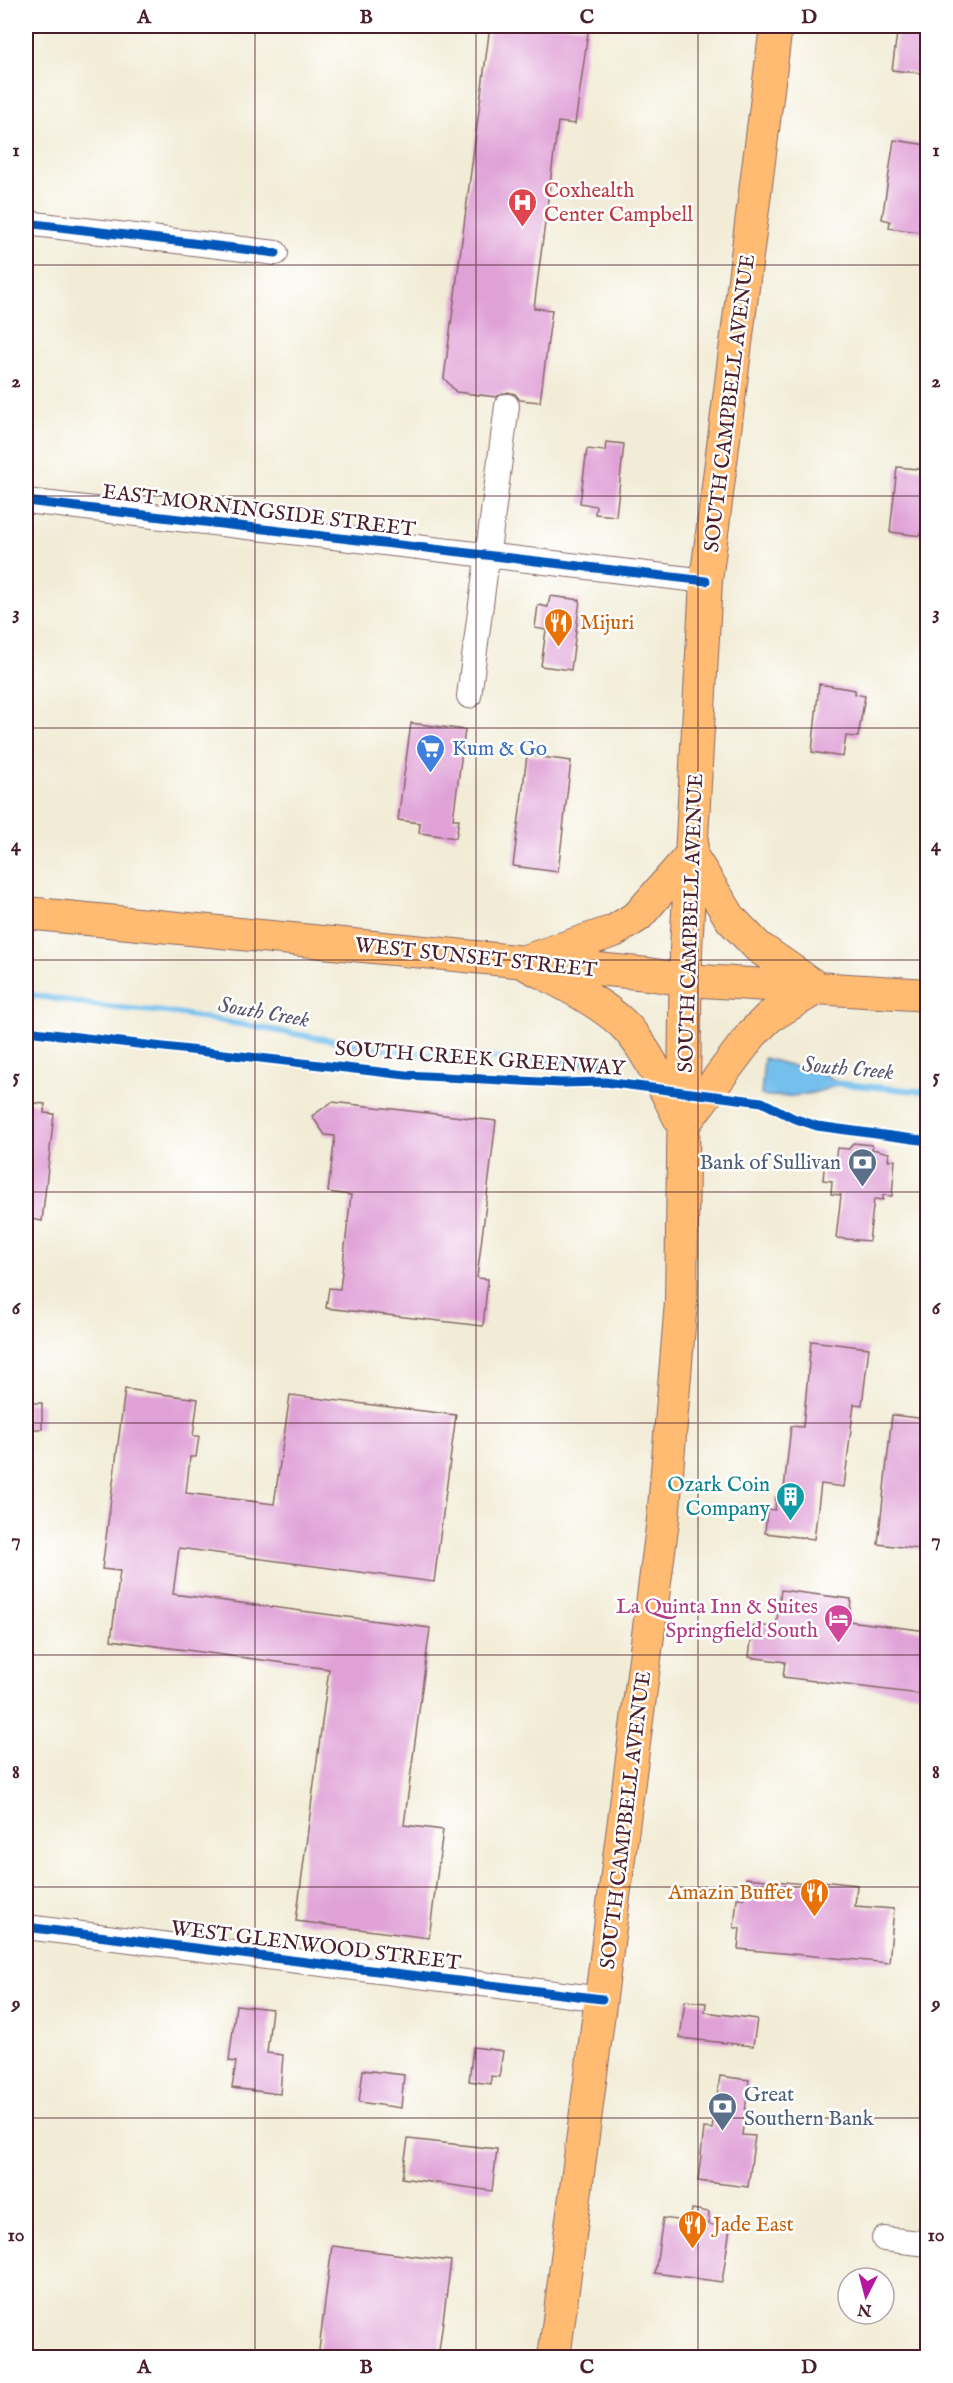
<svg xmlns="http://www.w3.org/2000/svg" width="953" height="2383" viewBox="0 0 953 2383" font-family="'IM FELL English',serif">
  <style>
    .water { fill: #74bfed; stroke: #5f6f8c; stroke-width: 1.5 }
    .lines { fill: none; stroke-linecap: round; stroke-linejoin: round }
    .stream { stroke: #74bfed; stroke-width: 6 }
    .building { fill: #e0a1d7 }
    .minor-casing { stroke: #856767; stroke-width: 26 }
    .major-casing { stroke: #856767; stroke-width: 34 }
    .minor { stroke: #fff; stroke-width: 24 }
    .major { stroke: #ffbb71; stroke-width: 32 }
    .cycleway-casing { stroke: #fff; stroke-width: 13 }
    .cycleway { stroke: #0057b8; stroke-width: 9 }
    .grid { fill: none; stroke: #4a1f2b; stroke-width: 1.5; stroke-opacity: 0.55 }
    .labels { text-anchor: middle; stroke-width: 5; stroke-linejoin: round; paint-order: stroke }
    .health-label { font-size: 21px; fill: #be3a42; stroke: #fff; text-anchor: start }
    .street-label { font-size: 21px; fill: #4a1f2b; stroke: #fff }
    .food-label { font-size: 21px; fill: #c56008; stroke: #fff; text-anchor: start }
    .shop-label { font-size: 21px; fill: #366cbe; stroke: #fff; text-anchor: start }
    .service-label { font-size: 21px; fill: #4e5e75; stroke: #fff; text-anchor: end }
    .culture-label { font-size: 21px; fill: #0d838f; stroke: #fff; text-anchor: end }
    .hotel-label { font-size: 21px; fill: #b23c85; stroke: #fff; text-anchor: end }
    .water-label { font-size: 22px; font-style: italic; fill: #59576f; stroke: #fff }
    .neatline { fill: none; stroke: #4a1f2b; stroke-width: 2 }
    .grid-label { font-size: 20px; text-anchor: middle; font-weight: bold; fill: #4a1f2b }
  </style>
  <rect width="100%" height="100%" fill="#fff"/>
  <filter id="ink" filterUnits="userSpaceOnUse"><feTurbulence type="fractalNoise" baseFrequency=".0167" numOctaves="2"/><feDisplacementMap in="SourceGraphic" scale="12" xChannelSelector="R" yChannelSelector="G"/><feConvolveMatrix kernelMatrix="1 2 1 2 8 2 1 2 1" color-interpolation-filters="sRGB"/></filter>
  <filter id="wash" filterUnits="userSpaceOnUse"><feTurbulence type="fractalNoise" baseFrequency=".008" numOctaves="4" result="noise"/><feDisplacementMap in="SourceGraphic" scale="24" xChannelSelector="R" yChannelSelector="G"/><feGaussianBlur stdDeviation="1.35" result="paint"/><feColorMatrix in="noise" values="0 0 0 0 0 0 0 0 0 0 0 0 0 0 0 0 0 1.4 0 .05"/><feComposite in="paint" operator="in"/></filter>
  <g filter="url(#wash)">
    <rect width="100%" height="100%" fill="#f2ecd6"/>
    <path class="water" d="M 764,1058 L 824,1074 L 840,1083 C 818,1095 785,1099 761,1095 Z"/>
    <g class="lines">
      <path class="stream" d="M 26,994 L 98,1006 L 176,1013 L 381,1049 L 438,1055 L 605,1063
        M 832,1083 L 928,1092"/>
    </g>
    <g id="blocks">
      <path class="building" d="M 490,26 L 589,26 L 575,124 L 558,122 L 534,308 L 552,310 L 540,402 L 520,400 L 515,394 L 508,392 L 496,397 L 456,392 L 444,378 Z
        M 898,26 L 927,26 L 927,74 L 892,70 Z
        M 894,140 L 927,145 L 927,233 L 889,228 L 890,221 L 882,219 Z
        M 606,442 L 624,444 L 616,516 L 595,514 L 596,506 L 580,503 L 587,449 L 605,451 Z
        M 897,467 L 927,470 L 921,536 L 890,532 Z
        M 550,596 L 580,600 L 571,670 L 541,666 L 546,630 L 535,628 L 538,605 L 548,607 Z
        M 819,684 L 855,690 L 855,694 L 865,696 L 858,737 L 846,736 L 843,757 L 812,752 Z
        M 411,723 L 465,730 L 453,819 L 459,819 L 456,838 L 419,833 L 420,823 L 398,820 Z
        M 527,755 L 571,761 L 558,872 L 513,866 Z
        M 26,1102 L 45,1104 L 44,1113 L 54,1114 L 42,1221 L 26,1218 Z
        M 332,1102 L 496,1121 L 477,1278 L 488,1279 L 483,1326 L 326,1308 L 329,1288 L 340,1289 L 351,1195 L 328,1192 L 335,1136 L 325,1135 L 312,1116 Z
        M 853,1143 L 872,1145 L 872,1149 L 889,1153 L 888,1160 L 895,1160 L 892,1196 L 883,1195 L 883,1200 L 874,1199 L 869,1241 L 836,1238 L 841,1195 L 831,1194 L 832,1181 L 823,1180 L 825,1159 L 835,1160 L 837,1148 L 849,1149 Z
        M 811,1341 L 869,1348 L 862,1405 L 854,1404 L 844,1487 L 821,1484 L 814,1539 L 765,1533 L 767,1509 L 775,1510 L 776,1497 L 783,1498 L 791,1426 L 803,1427 Z
        M 125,1389 L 198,1399 L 193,1436 L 199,1436 L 196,1457 L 190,1457 L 186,1493 L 274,1504 L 290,1395 L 456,1415 L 434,1582 L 179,1548 L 173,1594 L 430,1628 L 404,1825 L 443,1830 L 429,1938 L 296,1921 L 329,1669 L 111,1640 L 120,1571 L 102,1569 Z
        M 26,1403 L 42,1403 L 42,1429 L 26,1429 Z
        M 892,1415 L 927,1419 L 927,1550 L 878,1544 Z
        M 781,1590 L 851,1599 L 849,1621 L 927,1631 L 927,1695 L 783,1677 L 785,1662 L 749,1657 L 753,1625 L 776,1627 Z
        M 746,1878 L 813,1885 L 813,1880 L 857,1885 L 855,1906 L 894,1909 L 889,1963 L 738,1949 L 740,1928 L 734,1928 L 737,1898 L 744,1898 Z
        M 685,2001 L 706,2003 L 705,2012 L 757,2019 L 753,2046 L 680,2038 Z
        M 236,2005 L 272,2009 L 267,2053 L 283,2055 L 280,2094 L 232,2088 L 236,2062 L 229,2061 Z
        M 473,2047 L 503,2051 L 499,2077 L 491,2076 L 491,2084 L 469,2081 Z
        M 363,2070 L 404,2075 L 401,2108 L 359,2102 Z
        M 720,2076 L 749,2080 L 742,2135 L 755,2136 L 748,2187 L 698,2181 L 704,2128 L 712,2129 Z
        M 408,2139 L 497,2149 L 492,2191 L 402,2178 Z
        M 692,2209 L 709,2212 L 708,2224 L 730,2228 L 722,2282 L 655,2273 L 663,2218 L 690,2222 Z
        M 332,2246 L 451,2261 L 438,2358 L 318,2358 Z"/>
    </g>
  </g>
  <g filter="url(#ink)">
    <use href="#blocks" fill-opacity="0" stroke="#856767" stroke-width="1.5"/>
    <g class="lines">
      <defs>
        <path id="minor" d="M 26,223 L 276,253
          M 26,501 L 706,581
          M 469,696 L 507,406
          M 26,1927 L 602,1999
          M 884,2239 L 928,2244"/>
        <path id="major" d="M 691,855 L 731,919 L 758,947 L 817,988 L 769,1017 L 752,1034 L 683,1125 C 665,1092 648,1047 621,1022 C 593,997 555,980 522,962 L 614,931 L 638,916 Z
          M 26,913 L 648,974 L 686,980 L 928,995
          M 554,2358 L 663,1520 L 681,1302 L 686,949 L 706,581 L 776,26"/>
      </defs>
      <use href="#minor" class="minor-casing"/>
      <use href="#major" class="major-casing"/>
      <use href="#minor" class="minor"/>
      <use href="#major" class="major"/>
      <defs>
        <path id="cycleway" d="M 26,223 L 276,253
          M 26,501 L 706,581
          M 26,1031 L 406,1075 L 560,1083 L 605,1082 L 762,1102 L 793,1118 L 817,1126 L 928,1141
          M 26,1927 L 602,1999"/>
      </defs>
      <use href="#cycleway" class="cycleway-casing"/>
      <use href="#cycleway" class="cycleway"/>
    </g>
  </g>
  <path class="grid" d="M 255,26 L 255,2358M 476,26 L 476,2358M 698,26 L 698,2358M 26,265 L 928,265M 26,496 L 928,496M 26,728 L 928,728M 26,960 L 928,960M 26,1192 L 928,1192M 26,1423 L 928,1423M 26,1655 L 928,1655M 26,1887 L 928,1887M 26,2118 L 928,2118"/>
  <defs>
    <symbol id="hospital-pin" viewBox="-11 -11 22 30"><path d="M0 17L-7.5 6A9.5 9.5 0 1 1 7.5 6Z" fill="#e0444e" stroke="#fff"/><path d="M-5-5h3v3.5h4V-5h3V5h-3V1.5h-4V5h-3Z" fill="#fff"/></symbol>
    <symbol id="restaurant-pin" viewBox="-11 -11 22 30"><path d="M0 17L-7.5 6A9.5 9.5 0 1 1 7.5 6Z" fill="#e8710a" stroke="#fff"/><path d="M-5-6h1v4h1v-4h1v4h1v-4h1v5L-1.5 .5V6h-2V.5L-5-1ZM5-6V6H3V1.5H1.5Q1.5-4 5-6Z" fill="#fff"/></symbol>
    <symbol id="supermarket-pin" viewBox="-11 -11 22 30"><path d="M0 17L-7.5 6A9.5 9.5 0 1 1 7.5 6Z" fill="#3f7fe0" stroke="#fff"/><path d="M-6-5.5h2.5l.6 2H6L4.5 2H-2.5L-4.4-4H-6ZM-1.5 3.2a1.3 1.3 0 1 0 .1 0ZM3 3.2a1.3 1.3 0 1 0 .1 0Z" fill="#fff"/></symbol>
    <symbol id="bank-pin" viewBox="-11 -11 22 30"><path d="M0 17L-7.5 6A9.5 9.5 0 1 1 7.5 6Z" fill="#5c6f8a" stroke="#fff"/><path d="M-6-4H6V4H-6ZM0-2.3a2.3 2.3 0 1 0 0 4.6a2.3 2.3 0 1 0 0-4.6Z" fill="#fff"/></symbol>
    <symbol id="building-pin" viewBox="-11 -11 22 30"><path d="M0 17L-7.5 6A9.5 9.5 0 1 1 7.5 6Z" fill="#0f9aa8" stroke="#fff"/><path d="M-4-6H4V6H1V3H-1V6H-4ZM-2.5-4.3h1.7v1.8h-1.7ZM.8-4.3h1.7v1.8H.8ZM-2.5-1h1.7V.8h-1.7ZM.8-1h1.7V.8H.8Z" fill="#fff"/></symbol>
    <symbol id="hotel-pin" viewBox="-11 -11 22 30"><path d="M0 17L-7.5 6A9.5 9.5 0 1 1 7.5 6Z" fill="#d1479c" stroke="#fff"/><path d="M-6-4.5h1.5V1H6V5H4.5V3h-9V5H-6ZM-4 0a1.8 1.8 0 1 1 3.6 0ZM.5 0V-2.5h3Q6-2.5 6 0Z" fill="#fff"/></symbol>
  </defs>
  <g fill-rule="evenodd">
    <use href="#hospital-pin" x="506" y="186" width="33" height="45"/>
    <use href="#restaurant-pin" x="542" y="606" width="33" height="45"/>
    <use href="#supermarket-pin" x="414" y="732" width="33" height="45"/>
    <use href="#bank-pin" x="846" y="1146" width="33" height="45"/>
    <use href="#building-pin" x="774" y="1480" width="33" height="45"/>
    <use href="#hotel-pin" x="822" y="1602" width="33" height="45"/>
    <use href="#restaurant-pin" x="798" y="1876" width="33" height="45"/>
    <use href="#bank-pin" x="706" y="2090" width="33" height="45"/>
    <use href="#restaurant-pin" x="676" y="2208" width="33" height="45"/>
  </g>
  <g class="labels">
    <g class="health-label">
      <text x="544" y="197">Coxhealth<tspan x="544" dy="24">Center Campbell</tspan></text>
    </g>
    <g class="street-label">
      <text transform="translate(729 403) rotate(-83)" y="7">SOUTH CAMPBELL AVENUE</text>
      <text transform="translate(259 510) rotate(7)" y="7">EAST MORNINGSIDE STREET</text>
      <text transform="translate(690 923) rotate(-88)" y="7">SOUTH CAMPBELL AVENUE</text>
      <text transform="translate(476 957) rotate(6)" y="7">WEST SUNSET STREET</text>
      <text transform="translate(480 1058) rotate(4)" y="7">SOUTH CREEK GREENWAY</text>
      <text transform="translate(625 1820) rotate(-83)" y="7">SOUTH CAMPBELL AVENUE</text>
      <text transform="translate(316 1945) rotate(7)" y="7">WEST GLENWOOD STREET</text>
    </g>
    <g class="food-label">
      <text x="580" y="629">Mijuri</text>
      <text x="793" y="1899" text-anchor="end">Amazin Buffet</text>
      <text x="713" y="2231">Jade East</text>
    </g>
    <g class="shop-label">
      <text x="452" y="755">Kum &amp; Go</text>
    </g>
    <g class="service-label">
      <text x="841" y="1169">Bank of Sullivan</text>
      <text x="744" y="2101" text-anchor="start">Great<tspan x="744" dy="24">Southern Bank</tspan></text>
    </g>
    <g class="culture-label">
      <text x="770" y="1491">Ozark Coin<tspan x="770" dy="24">Company</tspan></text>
    </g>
    <g class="hotel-label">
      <text x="818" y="1613">La Quinta Inn &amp; Suites<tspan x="818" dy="24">Springfield South</tspan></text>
    </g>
    <g class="water-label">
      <text transform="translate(264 1011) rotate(10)" y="8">South Creek</text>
      <text transform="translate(848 1067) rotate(5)" y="8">South Creek</text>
    </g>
  </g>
  <rect width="953" height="2383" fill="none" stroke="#fff" stroke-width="66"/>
  <g transform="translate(866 2296) rotate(186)"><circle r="28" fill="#ffffff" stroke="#b7a5aa" stroke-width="1.5"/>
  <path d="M0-4.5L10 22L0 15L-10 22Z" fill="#b5179e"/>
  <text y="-9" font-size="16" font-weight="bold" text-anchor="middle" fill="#4a1f2b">N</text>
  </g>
  <rect x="33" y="33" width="887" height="2317" class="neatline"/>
  <g class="grid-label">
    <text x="144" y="23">A</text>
    <text x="366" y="23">B</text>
    <text x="587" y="23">C</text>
    <text x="809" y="23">D</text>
    <text x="16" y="156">1</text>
    <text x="936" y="156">1</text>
    <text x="16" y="387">2</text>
    <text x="936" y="387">2</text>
    <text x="16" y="619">3</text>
    <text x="936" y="619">3</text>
    <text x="16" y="851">4</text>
    <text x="936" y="851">4</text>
    <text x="16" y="1082">5</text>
    <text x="936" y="1082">5</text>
    <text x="16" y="1314">6</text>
    <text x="936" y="1314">6</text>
    <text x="16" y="1546">7</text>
    <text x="936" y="1546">7</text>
    <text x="16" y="1778">8</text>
    <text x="936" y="1778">8</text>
    <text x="16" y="2009">9</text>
    <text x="936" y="2009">9</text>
    <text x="16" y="2241">10</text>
    <text x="936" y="2241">10</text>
    <text x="144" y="2373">A</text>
    <text x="366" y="2373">B</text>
    <text x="587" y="2373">C</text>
    <text x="809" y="2373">D</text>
  </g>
</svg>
